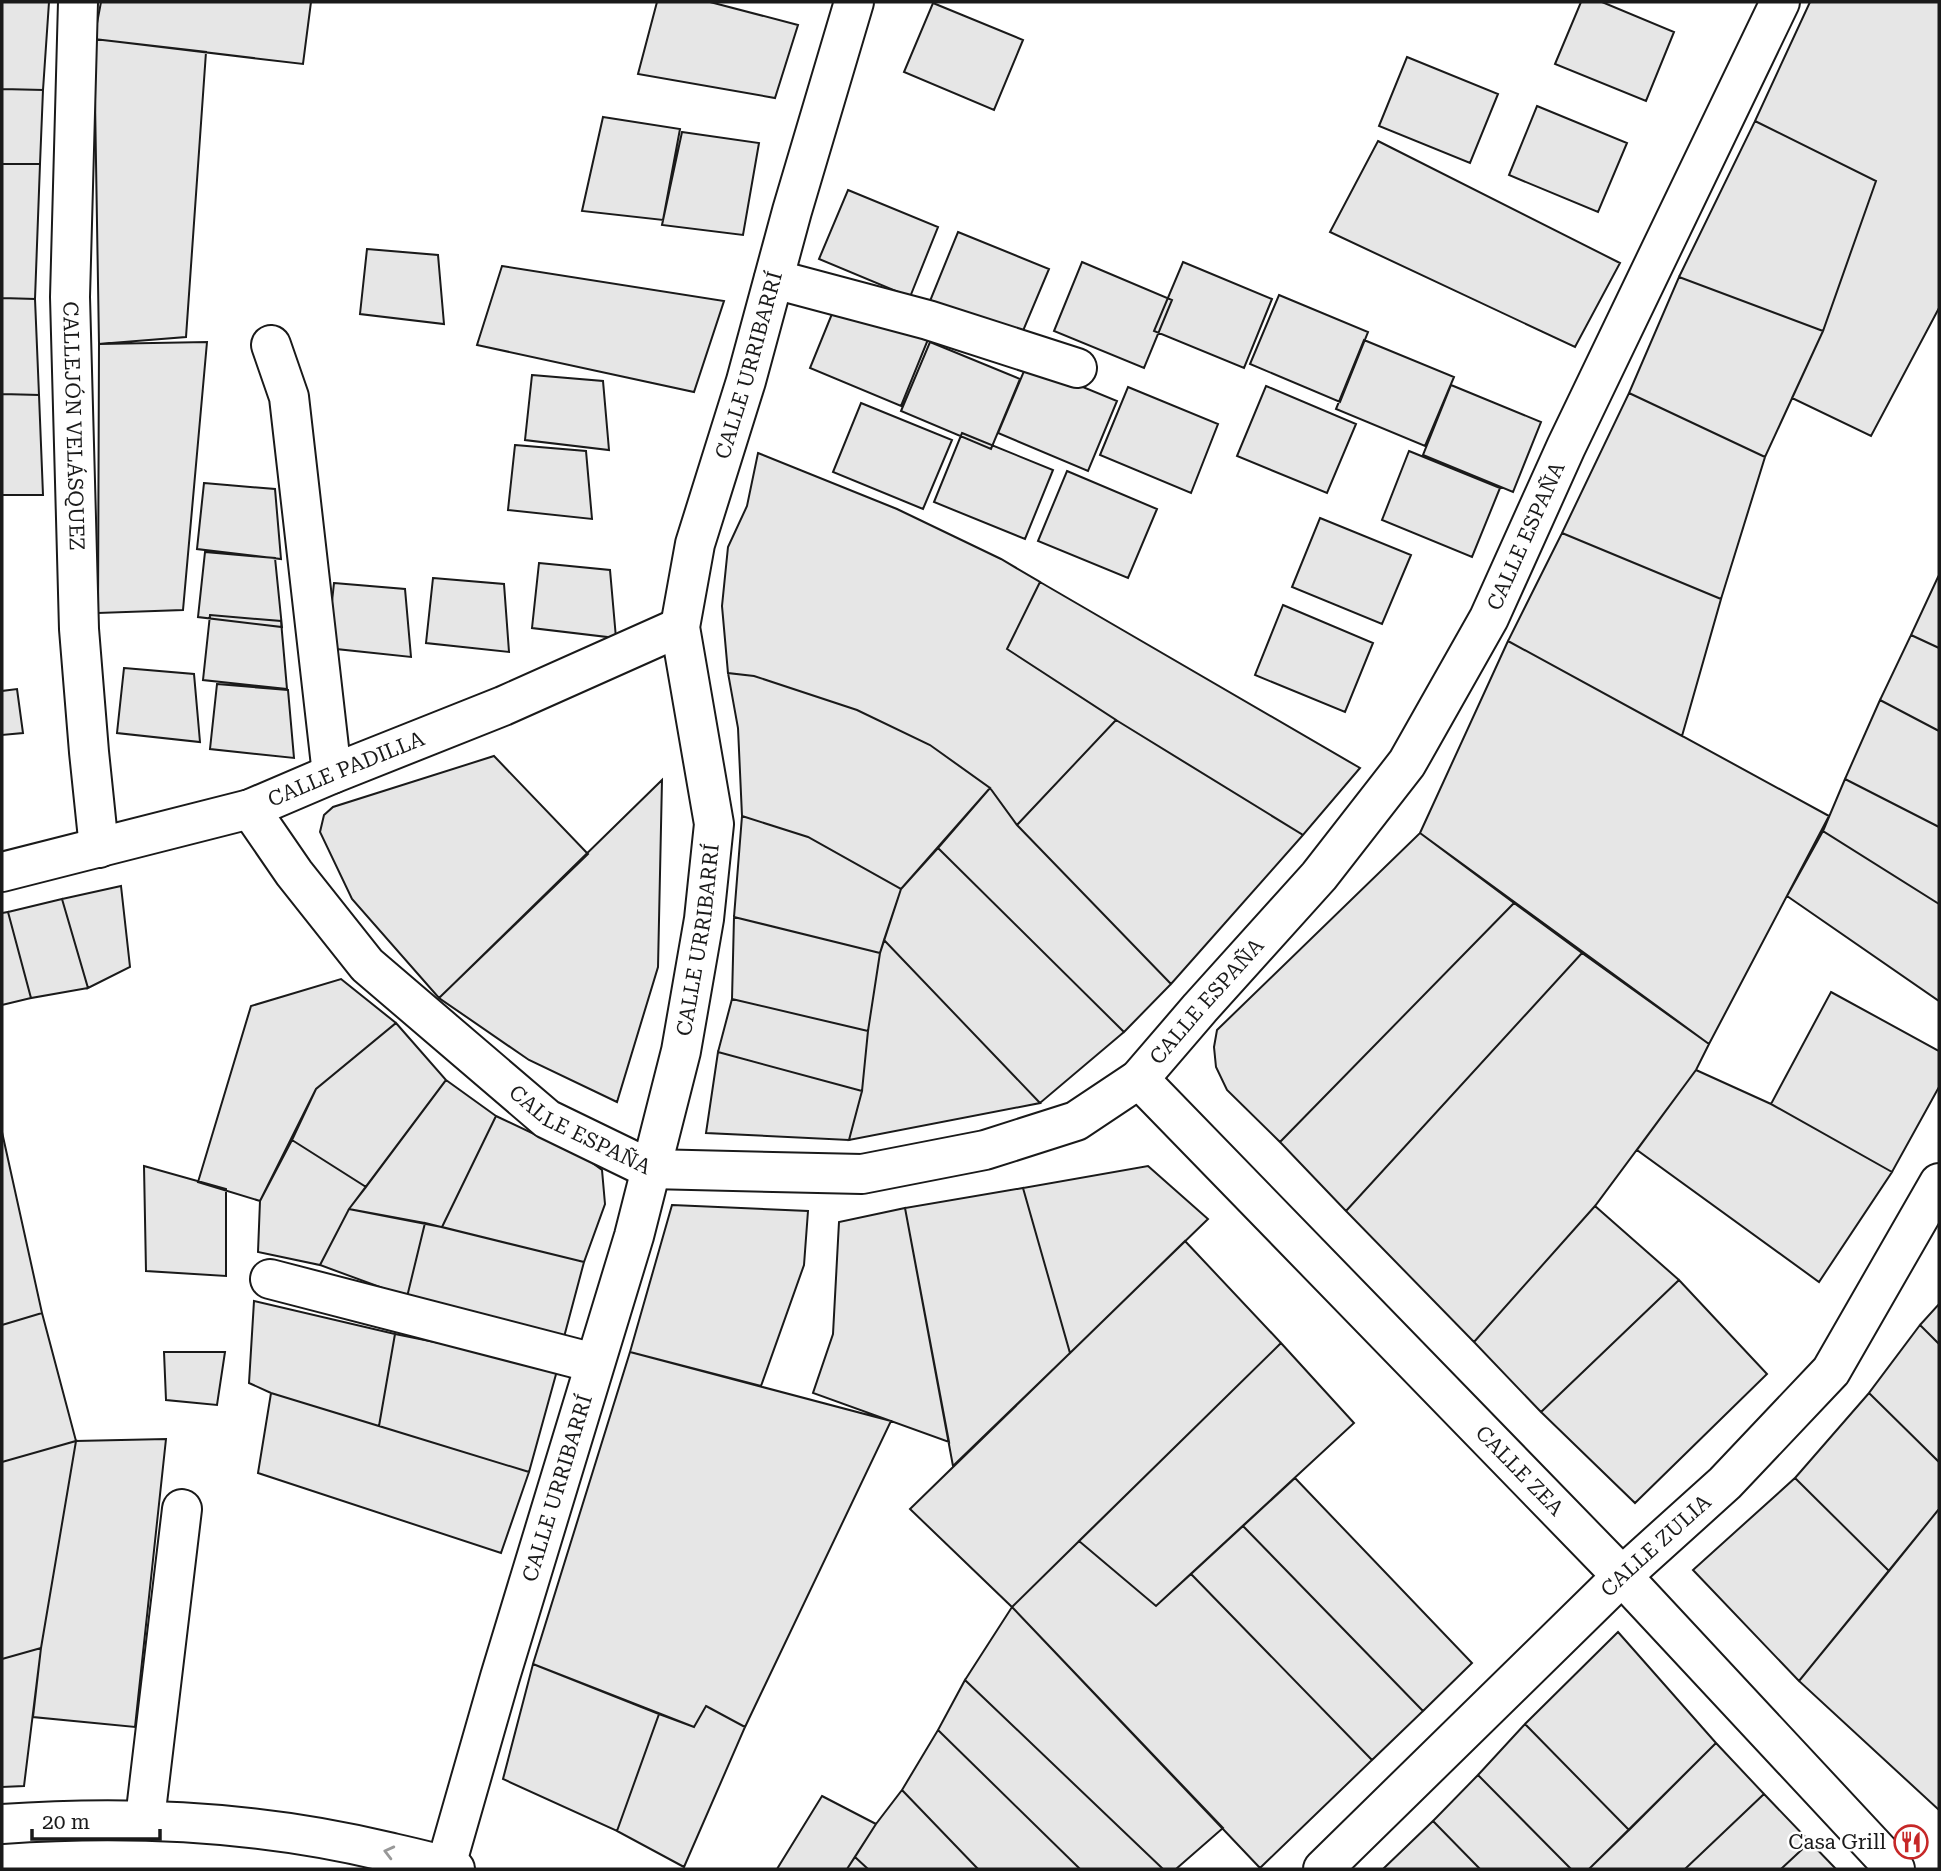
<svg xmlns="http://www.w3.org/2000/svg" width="1941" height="1871" viewBox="0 0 1941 1871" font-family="'Roboto Serif',serif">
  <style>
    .building { fill: #e6e6e6; stroke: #1a1a1a; stroke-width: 2 }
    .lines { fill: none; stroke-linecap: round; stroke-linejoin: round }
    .minor-casing { stroke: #1a1a1a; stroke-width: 42 }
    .minor { stroke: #fff; stroke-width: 38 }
    .oneway { stroke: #989898 }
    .labels { text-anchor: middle; stroke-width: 5; stroke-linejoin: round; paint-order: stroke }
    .street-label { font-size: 21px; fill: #1a1a1a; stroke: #fff }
    .poi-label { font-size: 21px; fill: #1a1a1a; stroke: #fff; text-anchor: end }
  </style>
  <rect width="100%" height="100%" fill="#fff"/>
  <path class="building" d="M 2,2 L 49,2 L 43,90 L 2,89 Z
    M 101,2 L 311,2 L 303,64 L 94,39 Z
    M 657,2 L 710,2 L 798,25 L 775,98 L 638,74 Z
    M 1581,2 L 1602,2 L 1674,32 L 1646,101 L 1555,64 Z
    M 1810,2 L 1939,2 L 1939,308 L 1871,436 L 1792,398 L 1823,331 L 1876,181 L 1755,121 Z
    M 933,3 L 1023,40 L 994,110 L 904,72 Z
    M 94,39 L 206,52 L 186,337 L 99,344 Z
    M 1407,57 L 1498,94 L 1470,163 L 1379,126 Z
    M 2,89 L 43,90 L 40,164 L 2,164 Z
    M 1537,106 L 1627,143 L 1598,212 L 1509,175 Z
    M 603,117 L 680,129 L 663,220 L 582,211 Z
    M 1755,121 L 1876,181 L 1823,331 L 1679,277 Z
    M 682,132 L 759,143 L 743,235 L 662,225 Z
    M 1378,141 L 1620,263 L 1575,347 L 1330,232 Z
    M 2,164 L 40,164 L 35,299 L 2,298 Z
    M 848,190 L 938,227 L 910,297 L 819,259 Z
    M 958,232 L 1049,269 L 1020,338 L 930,301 Z
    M 367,249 L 438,255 L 444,324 L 360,314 Z
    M 1082,262 L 1172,300 L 1144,368 L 1054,331 Z
    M 1183,262 L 1272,299 L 1244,368 L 1154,331 Z
    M 502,266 L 724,301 L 694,392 L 477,345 Z
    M 1679,277 L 1823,331 L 1765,457 L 1629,393 Z
    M 1279,295 L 1368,332 L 1340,402 L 1250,364 Z
    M 2,298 L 35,299 L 39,395 L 2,394 Z
    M 838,299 L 929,337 L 901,406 L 810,368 Z
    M 1364,340 L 1454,377 L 1425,446 L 1336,409 Z
    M 207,342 L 183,610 L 98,613 L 99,344 Z
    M 930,342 L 1020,379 L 991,449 L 901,411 Z
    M 1027,364 L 1117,401 L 1088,471 L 998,433 Z
    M 532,375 L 603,381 L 609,450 L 525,440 Z
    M 1451,385 L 1541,422 L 1513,492 L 1423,455 Z
    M 1266,386 L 1356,424 L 1327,493 L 1237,456 Z
    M 1128,387 L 1218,424 L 1191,493 L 1100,455 Z
    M 1629,393 L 1765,457 L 1721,599 L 1562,533 Z
    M 2,394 L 39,395 L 43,495 L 2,495 Z
    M 861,403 L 952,440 L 923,509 L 833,472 Z
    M 962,433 L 1053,470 L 1025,539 L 934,502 Z
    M 515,445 L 586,451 L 592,519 L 508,510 Z
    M 1409,451 L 1500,488 L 1472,557 L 1382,520 Z
    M 758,453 L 897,509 L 1001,559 L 1040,582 L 1007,649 L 1116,720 L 1017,825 L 990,788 L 930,745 L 857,710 L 754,676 L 728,673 L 722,606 L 728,547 L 747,506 Z
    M 1067,471 L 1157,509 L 1128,578 L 1038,541 Z
    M 204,483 L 275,489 L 281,559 L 197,549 Z
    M 1320,518 L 1411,555 L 1382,624 L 1292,587 Z
    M 1562,533 L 1721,599 L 1682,736 L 1508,641 Z
    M 205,552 L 275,558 L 282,627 L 198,617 Z
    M 539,563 L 610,570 L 616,638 L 532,628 Z
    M 1938,577 L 1939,578 L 1939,648 L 1911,635 Z
    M 433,578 L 504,584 L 509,652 L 426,643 Z
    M 1040,582 L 1360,768 L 1303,835 L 1116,720 L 1007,649 Z
    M 334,583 L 405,589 L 411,657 L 327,648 Z
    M 1283,605 L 1373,643 L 1345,712 L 1255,675 Z
    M 210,615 L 281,621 L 287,689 L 203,680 Z
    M 1911,635 L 1939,648 L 1939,731 L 1880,700 Z
    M 1508,641 L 1829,816 L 1709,1044 L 1420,833 Z
    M 124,668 L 194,674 L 200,742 L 117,733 Z
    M 728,673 L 754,676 L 857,710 L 930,745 L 990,788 L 901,889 L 808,837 L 742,816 L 738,728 Z
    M 217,684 L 288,690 L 294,758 L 210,749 Z
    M 17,689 L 23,733 L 2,735 L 2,691 Z
    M 1880,700 L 1939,731 L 1939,827 L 1845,779 Z
    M 1116,720 L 1303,835 L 1171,984 L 1017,825 Z
    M 494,756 L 588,854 L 439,998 L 352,899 L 320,832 L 324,815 L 333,807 Z
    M 1845,779 L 1939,827 L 1939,904 L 1823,831 Z
    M 662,780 L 658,967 L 617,1102 L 529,1060 L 439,998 Z
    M 990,788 L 1017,825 L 1171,984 L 1124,1032 L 938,848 Z
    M 742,816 L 808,837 L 901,889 L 880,953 L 734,917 Z
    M 1823,831 L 1939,904 L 1939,1001 L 1787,896 Z
    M 1420,833 L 1514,903 L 1280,1142 L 1227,1090 L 1216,1067 L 1214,1047 L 1217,1030 Z
    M 938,848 L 1124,1032 L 1040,1103 L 884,940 L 901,889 Z
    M 121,886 L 130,967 L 88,988 L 62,899 Z
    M 62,899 L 88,988 L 31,998 L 8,912 Z
    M 1514,903 L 1582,953 L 1346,1211 L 1280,1142 Z
    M 8,912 L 31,998 L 2,1005 L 2,913 Z
    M 734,917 L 880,953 L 868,1031 L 732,999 Z
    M 884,940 L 1040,1103 L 849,1140 L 862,1091 L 868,1031 L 880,953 Z
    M 1582,953 L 1709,1044 L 1696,1070 L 1595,1206 L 1474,1342 L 1346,1211 Z
    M 341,979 L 396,1023 L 316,1089 L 260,1201 L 198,1182 L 251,1006 Z
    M 1831,992 L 1939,1051 L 1939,1087 L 1892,1172 L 1771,1104 Z
    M 732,999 L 868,1031 L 862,1091 L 718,1052 Z
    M 396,1023 L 446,1080 L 366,1187 L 292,1140 L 316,1089 Z
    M 718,1052 L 862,1091 L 849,1140 L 706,1133 Z
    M 1696,1070 L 1771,1104 L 1892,1172 L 1819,1282 L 1637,1150 Z
    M 446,1080 L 496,1116 L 442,1227 L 349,1209 Z
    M 496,1116 L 587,1159 L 602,1170 L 605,1204 L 584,1262 L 442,1227 Z
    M 2,1132 L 42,1313 L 2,1325 Z
    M 292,1140 L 366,1187 L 349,1209 L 320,1265 L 258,1252 L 260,1201 Z
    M 144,1166 L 226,1189 L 226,1276 L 146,1271 Z
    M 1148,1166 L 1208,1219 L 1070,1353 L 1023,1188 Z
    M 1023,1188 L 1070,1353 L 953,1466 L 905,1208 Z
    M 672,1205 L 808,1211 L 804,1265 L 761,1386 L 630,1352 Z
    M 1595,1206 L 1679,1280 L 1541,1412 L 1474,1342 Z
    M 905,1208 L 949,1442 L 813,1393 L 833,1334 L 839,1222 Z
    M 349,1209 L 425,1223 L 407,1297 L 320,1265 Z
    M 425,1223 L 584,1262 L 564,1337 L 407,1297 Z
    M 1185,1241 L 1281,1343 L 1012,1607 L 910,1509 Z
    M 1679,1280 L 1767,1374 L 1635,1503 L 1541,1412 Z
    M 254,1301 L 395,1334 L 379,1426 L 271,1393 L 249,1383 Z
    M 1939,1304 L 1939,1344 L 1920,1325 Z
    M 42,1313 L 76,1441 L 2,1462 L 2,1325 Z
    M 1920,1325 L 1939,1344 L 1939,1462 L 1869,1393 Z
    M 395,1334 L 558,1367 L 529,1472 L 379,1426 Z
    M 1281,1343 L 1354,1423 L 1156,1606 L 1079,1541 Z
    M 164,1352 L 225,1352 L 217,1405 L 166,1400 Z
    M 630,1352 L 891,1421 L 745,1727 L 706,1706 L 694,1727 L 533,1664 Z
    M 271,1393 L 529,1472 L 501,1553 L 258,1473 Z
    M 1869,1393 L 1939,1462 L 1939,1509 L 1889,1571 L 1795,1478 Z
    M 166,1439 L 135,1727 L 33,1717 L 41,1648 L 76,1441 Z
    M 76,1441 L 41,1648 L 2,1659 L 2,1462 Z
    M 1295,1478 L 1472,1663 L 1423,1711 L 1243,1526 Z
    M 1795,1478 L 1889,1571 L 1799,1681 L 1693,1570 Z
    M 1939,1509 L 1939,1810 L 1799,1681 Z
    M 1243,1526 L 1423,1711 L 1372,1760 L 1191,1574 Z
    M 1079,1541 L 1156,1606 L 1191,1574 L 1372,1760 L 1260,1868 L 1012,1607 Z
    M 1012,1607 L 1223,1828 L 1176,1869 L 1163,1869 L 965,1680 Z
    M 1618,1632 L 1716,1743 L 1629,1830 L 1525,1724 Z
    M 41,1648 L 24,1786 L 2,1787 L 2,1659 Z
    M 533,1664 L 659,1714 L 617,1831 L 503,1779 Z
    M 965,1680 L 1163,1869 L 1080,1869 L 938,1730 Z
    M 706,1706 L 745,1727 L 684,1867 L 617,1831 L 659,1714 L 694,1727 Z
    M 1525,1724 L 1629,1830 L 1589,1869 L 1571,1869 L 1478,1775 Z
    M 938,1730 L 1080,1869 L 978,1869 L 902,1790 Z
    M 1716,1743 L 1764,1794 L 1685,1869 L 1589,1869 Z
    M 1478,1775 L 1571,1869 L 1480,1869 L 1433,1821 Z
    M 902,1790 L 978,1869 L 868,1869 L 855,1857 L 876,1824 Z
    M 1764,1794 L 1810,1842 L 1781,1869 L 1685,1869 Z
    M 822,1796 L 876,1824 L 847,1869 L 777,1869 Z
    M 1433,1821 L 1480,1869 L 1383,1869 Z
    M 1810,1842 L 1836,1869 L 1781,1869 Z
    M 855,1857 L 868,1869 L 847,1869 Z"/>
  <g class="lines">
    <defs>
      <g id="minor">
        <path id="s1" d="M 78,2 L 70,297 L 79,629 L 89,752 L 99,848"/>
        <path d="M 774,279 L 928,320 L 1077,368"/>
        <path d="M 271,345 L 289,397 L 332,774"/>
        <path id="s2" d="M 250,809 L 294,873 L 367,965 L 547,1119 L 650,1169 L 862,1174 L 985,1150 L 1076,1121 L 1139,1079 L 1200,1008 L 1319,876 L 1407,763 L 1489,618 L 1566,447 L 1780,2"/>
        <path id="s3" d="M 2,872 L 250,809 L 332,774 L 503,706 L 680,627"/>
        <path id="s4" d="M 1139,1079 L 1622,1576 L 1895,1869"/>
        <path d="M 270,1279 L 594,1363"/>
        <path d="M 145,1819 L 182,1509"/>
        <path d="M 2,1824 C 131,1815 261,1821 388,1852 C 410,1857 433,1862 455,1869"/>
        <path id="s5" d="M 445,1869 L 500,1677 L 634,1236 L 681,1051 L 704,919 L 714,824 L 680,627 L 695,544 L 746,381 L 792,211 L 854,2"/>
        <path id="s6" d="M 1323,1869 L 1622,1576 L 1725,1483 L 1831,1371 L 1939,1183"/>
      </g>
    </defs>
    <use href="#minor" class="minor-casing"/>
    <use href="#minor" class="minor"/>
  </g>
  <defs><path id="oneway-chevron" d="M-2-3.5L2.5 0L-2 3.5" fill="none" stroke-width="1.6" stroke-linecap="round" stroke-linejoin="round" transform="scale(1.75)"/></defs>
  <use class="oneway" href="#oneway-chevron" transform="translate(389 1852) rotate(-166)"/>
  <defs>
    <symbol id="restaurant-ring" viewBox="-11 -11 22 22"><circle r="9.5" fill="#fff" stroke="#c62828" stroke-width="1.5"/><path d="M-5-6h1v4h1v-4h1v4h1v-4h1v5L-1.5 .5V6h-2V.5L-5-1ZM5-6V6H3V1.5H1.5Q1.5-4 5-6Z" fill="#c62828"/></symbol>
  </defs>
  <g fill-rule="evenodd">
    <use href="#restaurant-ring" x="1892" y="1823" width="38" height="38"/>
  </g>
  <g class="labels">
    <g class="street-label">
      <text dy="7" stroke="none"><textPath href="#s5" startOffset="1552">CALLE URRIBARRÍ</textPath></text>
      <text dy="7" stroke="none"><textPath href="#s1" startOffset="424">CALLEJÓN VELÁSQUEZ</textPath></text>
      <text dy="7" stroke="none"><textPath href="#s2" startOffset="1726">CALLE ESPAÑA</textPath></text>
      <text dy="7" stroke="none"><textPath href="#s3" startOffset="360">CALLE PADILLA</textPath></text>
      <text dy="7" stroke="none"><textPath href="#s5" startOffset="964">CALLE URRIBARRÍ</textPath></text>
      <text dy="7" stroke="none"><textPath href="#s2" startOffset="1158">CALLE ESPAÑA</textPath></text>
      <text dy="7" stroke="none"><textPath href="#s2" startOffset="466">CALLE ESPAÑA</textPath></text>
      <text dy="7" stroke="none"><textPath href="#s4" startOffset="546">CALLE ZEA</textPath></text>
      <text dy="7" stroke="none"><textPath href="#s5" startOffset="397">CALLE URRIBARRÍ</textPath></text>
      <text dy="7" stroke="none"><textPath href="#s6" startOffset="464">CALLE ZULIA</textPath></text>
    </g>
    <g class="poi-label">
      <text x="1886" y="1849">Casa Grill</text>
    </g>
  </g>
  <rect width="1941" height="1871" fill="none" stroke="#1a1a1a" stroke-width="7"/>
  <path d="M32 1829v10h128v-10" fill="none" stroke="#1a1a1a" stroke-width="3.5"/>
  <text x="42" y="1829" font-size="21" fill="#1a1a1a" stroke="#ffffff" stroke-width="5" paint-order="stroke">20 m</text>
</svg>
